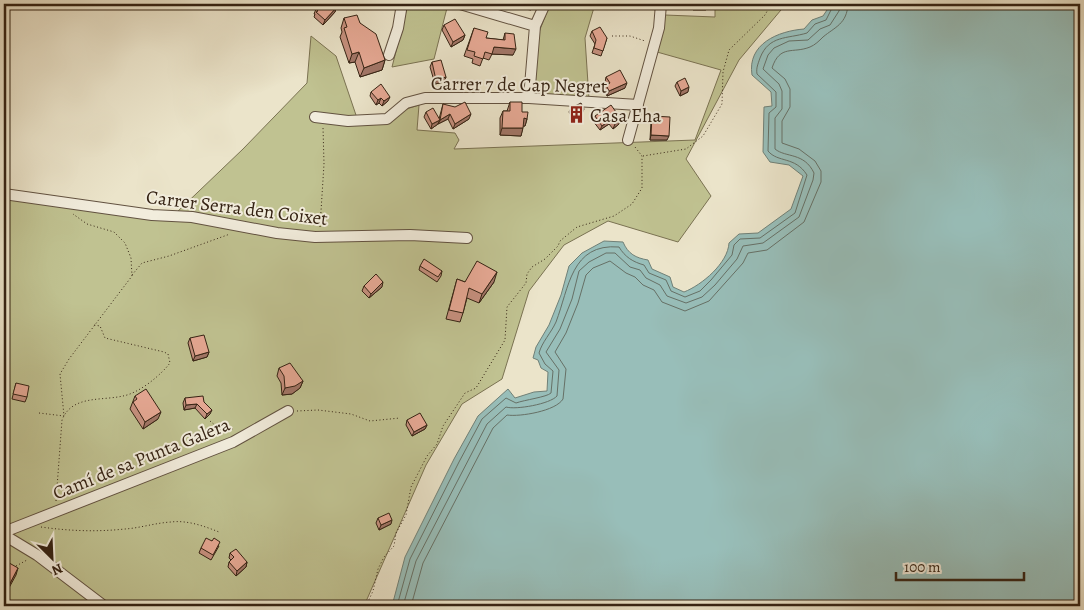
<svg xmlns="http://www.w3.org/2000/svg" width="1084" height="610" viewBox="0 0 1084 610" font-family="Alegreya,serif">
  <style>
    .green { fill: #c0c291; stroke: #7a7252 }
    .water { fill: #98beb9; stroke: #708077 }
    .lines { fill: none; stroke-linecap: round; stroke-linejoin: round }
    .shore { stroke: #667066; stroke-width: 1 }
    .street-casing { stroke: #625241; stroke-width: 12 }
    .path { stroke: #342213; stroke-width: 1; stroke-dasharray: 1 2.5; stroke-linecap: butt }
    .street { stroke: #f2eddd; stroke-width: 10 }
    .wall { fill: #c79180; stroke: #342213 }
    .shaded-wall { fill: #a27668; stroke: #342213 }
    .building { fill: #e7a995; stroke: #342213 }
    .labels { text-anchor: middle; stroke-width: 4; stroke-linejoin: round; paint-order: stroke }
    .street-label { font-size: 19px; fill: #342213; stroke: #f2eddd }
    .poi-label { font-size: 19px; fill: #342213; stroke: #f2eddd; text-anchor: start }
  </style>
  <rect width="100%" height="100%" fill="#ebe4ca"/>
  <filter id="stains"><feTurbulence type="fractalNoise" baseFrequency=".004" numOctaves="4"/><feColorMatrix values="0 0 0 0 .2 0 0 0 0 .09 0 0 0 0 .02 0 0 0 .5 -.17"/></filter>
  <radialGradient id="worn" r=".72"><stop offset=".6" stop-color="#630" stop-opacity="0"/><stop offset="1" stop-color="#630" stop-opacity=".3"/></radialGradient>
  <path class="green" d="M 408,4 L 448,4 L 434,59 L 392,67 Z
    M 550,4 L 595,4 L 585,38 L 589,99 L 533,96 L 539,32 Z
    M 715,4 L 786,4 L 739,60 L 686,159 L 711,196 L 678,242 L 608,221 L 564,245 L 529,291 L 502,379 L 462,404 L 426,465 L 364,606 L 4,606 L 4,195 L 175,214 L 243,149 L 307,83 L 311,36 L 336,56 L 359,124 L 419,105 L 417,130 L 455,133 L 459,140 L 454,149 L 695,140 L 721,70 L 657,52 L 665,15 L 715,17 Z"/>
  <path class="water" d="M 831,4 L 1080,4 L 1080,606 L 392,606 L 405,557 L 454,459 L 478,416 L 508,389 L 515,398 L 534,392 L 547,391 L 548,372 L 541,368 L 538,360 L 533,358 L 536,347 L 549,325 L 561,295 L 569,266 L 582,253 L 604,241 L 623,242 C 628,254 636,258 648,260 L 652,269 L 670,277 L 673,287 L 684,292 C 702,285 728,263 729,243 L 739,234 L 758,233 L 791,209 L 803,176 L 789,165 L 770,162 L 763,152 L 764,107 L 772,106 L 771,92 L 752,75 C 747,44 778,31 804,29 L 812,20 L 823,16 Z"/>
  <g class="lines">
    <path class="shore" d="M 397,606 L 410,559 L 459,462 L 482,419 L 506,398 L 516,403 C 524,400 547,397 551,393 L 553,371 L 545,364 L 539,353 C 542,342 551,333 556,322 C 569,288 571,243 619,247 C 625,257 633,262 644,265 L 649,273 L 666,280 L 671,291 L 685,297 L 700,291 L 711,280 L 732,255 L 734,245 L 740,239 L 760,238 L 795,213 L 807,175 C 795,156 778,163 768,151 L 769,113 L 776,107 L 776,92 L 757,74 C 756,68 758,64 760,58 C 769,35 787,39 807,33 L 815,24 L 826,20 L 834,4
      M 403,606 L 416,561 L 487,424 L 506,407 C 516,410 550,404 557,396 L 559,370 L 546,352 L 560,329 L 572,299 L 579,271 L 589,262 L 606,253 L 615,253 L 630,267 L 640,270 L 646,278 L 660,285 L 667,296 L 686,303 L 702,297 L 715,285 L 737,259 L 743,246 L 763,243 L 799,217 L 813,180 L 814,173 C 804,152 786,158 775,149 L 775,118 L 782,109 L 782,91 L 779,84 L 763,69 L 768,55 L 774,48 L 789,41 L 808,40 L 820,29 L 830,25 L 839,11 L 841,4
      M 411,606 L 423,563 L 493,428 L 507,415 C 520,417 556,411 563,399 L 566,369 L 555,352 L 566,333 L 578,303 L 586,275 L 593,268 L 610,261 L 626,273 L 635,277 L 643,285 L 654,290 L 662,302 L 685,311 L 709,301 L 743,263 L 748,253 L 767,250 L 804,222 L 821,182 L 821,171 L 815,161 L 799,149 L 782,143 L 782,121 L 790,107 L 790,89 L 785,79 L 772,68 C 780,44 793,54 810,47 C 815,45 819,41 823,37 C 835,27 847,24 848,4"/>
    <defs>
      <path id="street" d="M 460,4 L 535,26
        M 389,55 L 398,28 L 402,4
        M 529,98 L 535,26 L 545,4
        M 315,117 L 348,121 L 387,119 L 406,103 L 425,98 L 529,98 L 638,105
        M 628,140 L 659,28 L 661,4
        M 4,194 L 152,215 L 192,217 L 277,233 L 315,237 L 410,235 L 467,238
        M 4,532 L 233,442 L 288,411
        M 4,535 L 37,555 L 104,606"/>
    </defs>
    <use href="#street" class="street-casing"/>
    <path class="path" d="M 612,36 L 630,36 L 645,41
      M 643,156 L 686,149 L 703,136 L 722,104 L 723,72 L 729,50 L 765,15 L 771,4
      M 320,227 L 324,164 L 323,127
      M 132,275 L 142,263 L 169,256 L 230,234
      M 297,411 L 318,410 L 351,414 L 370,421 L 400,418
      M 39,413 L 64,416 L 60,374 L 69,359 L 132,276 L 131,258 L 125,243 L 114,232 L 87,224 L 73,214
      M 210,421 L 216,426 L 230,427 L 234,430
      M 56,501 L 62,420 C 72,395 101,401 123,396 C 139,393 160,376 170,363 L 168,354 L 164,352 L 105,338 L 100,326 L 94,325
      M 41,527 C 70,531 96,532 125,529 C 140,528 155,523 171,522 C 187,520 204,526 219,532
      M 16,566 L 27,560
      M 366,606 L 373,591 L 378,569 L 384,557 L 394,546 L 396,533 L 406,515 L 411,487 L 427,456 L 437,444 L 443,426 L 465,393 L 476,388 L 505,340 L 507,307 L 526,283 L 527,274 L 532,267 L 545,259 L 558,246 L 560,241 L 577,227 L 614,216 L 632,204 L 642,188 L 642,156 L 635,147"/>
    <use href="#street" class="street"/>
  </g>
  <path class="wall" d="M 501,4 L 533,4 L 531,10 L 501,5 Z
    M 615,4 L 625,4 L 623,7 Z
    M 336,8 L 335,12 L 323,25 L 314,17 L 315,14 L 314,14 L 316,9 Z
    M 344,18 L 360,23 L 385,60 L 382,70 L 360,77 L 355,62 L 349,63 L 340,37 L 342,32 L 341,28 Z
    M 444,25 L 465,35 L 463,40 L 451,47 L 442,30 Z
    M 474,28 L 486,38 L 503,40 L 505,33 L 513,55 L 492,54 L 489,60 L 483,58 L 480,66 L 472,63 L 473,59 L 464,56 Z
    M 592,31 L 607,38 L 601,56 L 592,53 L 595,44 L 590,36 Z
    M 432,62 L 446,77 L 444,82 L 435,84 L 430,67 Z
    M 606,77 L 625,88 L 607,96 L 604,90 L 606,85 L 605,82 Z
    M 677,82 L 688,92 L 680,96 L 675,86 Z
    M 371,92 L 388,101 L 382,106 L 379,103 L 376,105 L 370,96 Z
    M 510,102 L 522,112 L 527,119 L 525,126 L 523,126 L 521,136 L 500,135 L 500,118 L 503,111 L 507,111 Z
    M 443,104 L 469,119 L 453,129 L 448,119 L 438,124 L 439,122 L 438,124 L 431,129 L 424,117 L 426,112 L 439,119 Z
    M 571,108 L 582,114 L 573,119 L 569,112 Z
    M 595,116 L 621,119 L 619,124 L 613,129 L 609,124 L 600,130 L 593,121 Z
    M 652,116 L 667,140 L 650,140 L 651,121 Z
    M 420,266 L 442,271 L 441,276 L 437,282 L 419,270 Z
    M 457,279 L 465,282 L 494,282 L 479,303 L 467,298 L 463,313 L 460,322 L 446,319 Z
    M 364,286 L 382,287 L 369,298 L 362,291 Z
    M 190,338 L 209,352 L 207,357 L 193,361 L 188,343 Z
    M 279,368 L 303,381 L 300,388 L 292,394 L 282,395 L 281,383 L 277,376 Z
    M 16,383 L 27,397 L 25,402 L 12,399 Z
    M 135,396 L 158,419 L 143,429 L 130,409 Z
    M 185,398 L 204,402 L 210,414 L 205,419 L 195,408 L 184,410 L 183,403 Z
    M 407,420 L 427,425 L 425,429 L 412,436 L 406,425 Z
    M 378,518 L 391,524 L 379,530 L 376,523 Z
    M 212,541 L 219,546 L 211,560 L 199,553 L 201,548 Z
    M 230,553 L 247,562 L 246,567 L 236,576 L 228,567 L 229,562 L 231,560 L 229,558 Z"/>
  <path class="shaded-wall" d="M 694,5 L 708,5 L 706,10 L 693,10 Z
    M 336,8 L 335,12 L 323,25 L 325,20 Z
    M 465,35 L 463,40 L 451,47 L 453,42 Z
    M 494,47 L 516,49 L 513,55 L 491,54 Z
    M 359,52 L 355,62 L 349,63 L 352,54 Z
    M 385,60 L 382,70 L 360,77 L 364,68 Z
    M 446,77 L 444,82 L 435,84 L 436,80 Z
    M 627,83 L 625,88 L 607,96 L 609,91 Z
    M 689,87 L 688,92 L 680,96 L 681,91 Z
    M 390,97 L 388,101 L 382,106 L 384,101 Z
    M 381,98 L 379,103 L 376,105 L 378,100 Z
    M 584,109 L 582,114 L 573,119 L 574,114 Z
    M 450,114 L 448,119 L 438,124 L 440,120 Z
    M 471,114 L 469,119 L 453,129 L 455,124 Z
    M 524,118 L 527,119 L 525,126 L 521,126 Z
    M 611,119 L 609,124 L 600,130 L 602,126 Z
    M 621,119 L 619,124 L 613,129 L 615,124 Z
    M 440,120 L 438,124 L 431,129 L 432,124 Z
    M 502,128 L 523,128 L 521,136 L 500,135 Z
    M 651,135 L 669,136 L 667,140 L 650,140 Z
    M 497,272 L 494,282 L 479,303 L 482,294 Z
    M 383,282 L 382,287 L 369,298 L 371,294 Z
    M 209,352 L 207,357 L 193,361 L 195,356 Z
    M 303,381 L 300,388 L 292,394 L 282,395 L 285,388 Z
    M 197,404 L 195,408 L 184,410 L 186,405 Z
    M 212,410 L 210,414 L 205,419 L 207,414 Z
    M 161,412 L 158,419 L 143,429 L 145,422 Z
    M 427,425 L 425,429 L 412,436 L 414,432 Z
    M 392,520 L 391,524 L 379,530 L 381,525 Z
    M 247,562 L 246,567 L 236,576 L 237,571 Z
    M 18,568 L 16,575 L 4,597 L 6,591 Z"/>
  <path class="building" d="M 321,4 L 332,4 L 336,8 L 325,20 L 316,12 L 318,11 L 316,9 Z
    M 694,4 L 708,4 L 708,5 L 694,5 Z
    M 357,15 L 360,23 L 376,34 L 385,60 L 364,68 L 359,52 L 352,54 L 344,28 L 347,27 L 344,18 Z
    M 455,19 L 465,35 L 453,42 L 444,25 Z
    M 600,27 L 607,38 L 603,51 L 594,48 L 596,40 L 592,31 Z
    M 474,28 L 488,32 L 486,38 L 505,40 L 505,33 L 514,34 L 516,49 L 494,47 L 492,54 L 485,52 L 483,59 L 474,56 L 475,52 L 467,50 Z
    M 441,60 L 446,77 L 436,80 L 432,62 Z
    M 620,70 L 627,83 L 609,91 L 606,85 L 610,83 L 606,77 Z
    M 685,78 L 689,87 L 681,91 L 677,82 Z
    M 381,84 L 390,97 L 384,101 L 381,98 L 378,100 L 371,92 Z
    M 465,102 L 471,114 L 455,124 L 450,114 L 440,120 L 443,104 L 455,107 Z
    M 510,102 L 522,102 L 522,112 L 528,112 L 527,119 L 524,118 L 523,128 L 502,128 L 503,111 L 510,111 Z
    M 581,103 L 584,109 L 574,114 L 571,108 Z
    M 611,105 L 621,119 L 615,124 L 611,119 L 602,126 L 595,116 Z
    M 433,108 L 440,120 L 432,124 L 426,112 Z
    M 652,116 L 670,117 L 669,136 L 651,135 Z
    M 424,259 L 442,271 L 438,277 L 420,266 Z
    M 477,261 L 497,272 L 482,294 L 469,288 L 463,313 L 449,310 L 457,279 L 465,282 Z
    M 376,274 L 383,282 L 371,294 L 364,286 Z
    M 204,335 L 209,352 L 195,356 L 190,338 Z
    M 290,363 L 303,381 L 295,386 L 285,388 L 284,376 L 279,368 Z
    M 16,383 L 29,386 L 27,397 L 13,394 Z
    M 146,389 L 161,412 L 145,422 L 133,402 L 137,399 L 135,396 Z
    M 203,396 L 204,402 L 212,410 L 207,414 L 197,404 L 186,405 L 185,398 Z
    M 420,413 L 427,425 L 414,432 L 407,420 Z
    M 389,513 L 392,520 L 381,525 L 378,518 Z
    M 206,538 L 212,541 L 214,538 L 220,542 L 213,555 L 201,548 Z
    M 236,549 L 247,562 L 237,571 L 229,562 L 234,557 L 230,553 Z
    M 4,560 L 18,568 L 6,591 L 4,589 Z"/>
  <defs>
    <symbol id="building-bare" viewBox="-9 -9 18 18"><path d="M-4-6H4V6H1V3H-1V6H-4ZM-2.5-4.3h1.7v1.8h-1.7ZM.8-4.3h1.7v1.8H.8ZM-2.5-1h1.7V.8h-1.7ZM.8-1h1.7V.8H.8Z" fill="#8f2418" stroke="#f2eddd" stroke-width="2.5" paint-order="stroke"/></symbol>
  </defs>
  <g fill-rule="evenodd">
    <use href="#building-bare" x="564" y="102" width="25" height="25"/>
  </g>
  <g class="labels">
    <g class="street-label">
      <text transform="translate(519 84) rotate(1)" y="7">Carrer 7 de Cap Negret</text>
      <text transform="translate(237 207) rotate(7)" y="7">Carrer Serra den Coixet</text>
      <text transform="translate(141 458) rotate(-22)" y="7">Camí de sa Punta Galera</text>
    </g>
    <g class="poi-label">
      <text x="590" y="122">Casa Eha</text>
    </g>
  </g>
  <rect width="1084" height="610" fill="none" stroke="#ebe4ca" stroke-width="20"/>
  <rect x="5" y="5" width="1074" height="600" fill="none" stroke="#342213" stroke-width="2.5"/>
  <rect x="10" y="10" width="1064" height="590" fill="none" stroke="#342213"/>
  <g transform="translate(52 558) rotate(156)" stroke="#f2eddd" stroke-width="4" paint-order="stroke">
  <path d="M0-4L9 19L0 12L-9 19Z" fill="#342213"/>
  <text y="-8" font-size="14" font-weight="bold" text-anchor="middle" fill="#342213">N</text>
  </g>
  <path d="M896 572v8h128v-8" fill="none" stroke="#342213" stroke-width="2.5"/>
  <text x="904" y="572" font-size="15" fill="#342213" stroke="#f2eddd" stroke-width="4" paint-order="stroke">100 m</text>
  <rect width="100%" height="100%" filter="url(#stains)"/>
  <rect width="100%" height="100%" fill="url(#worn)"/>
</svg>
